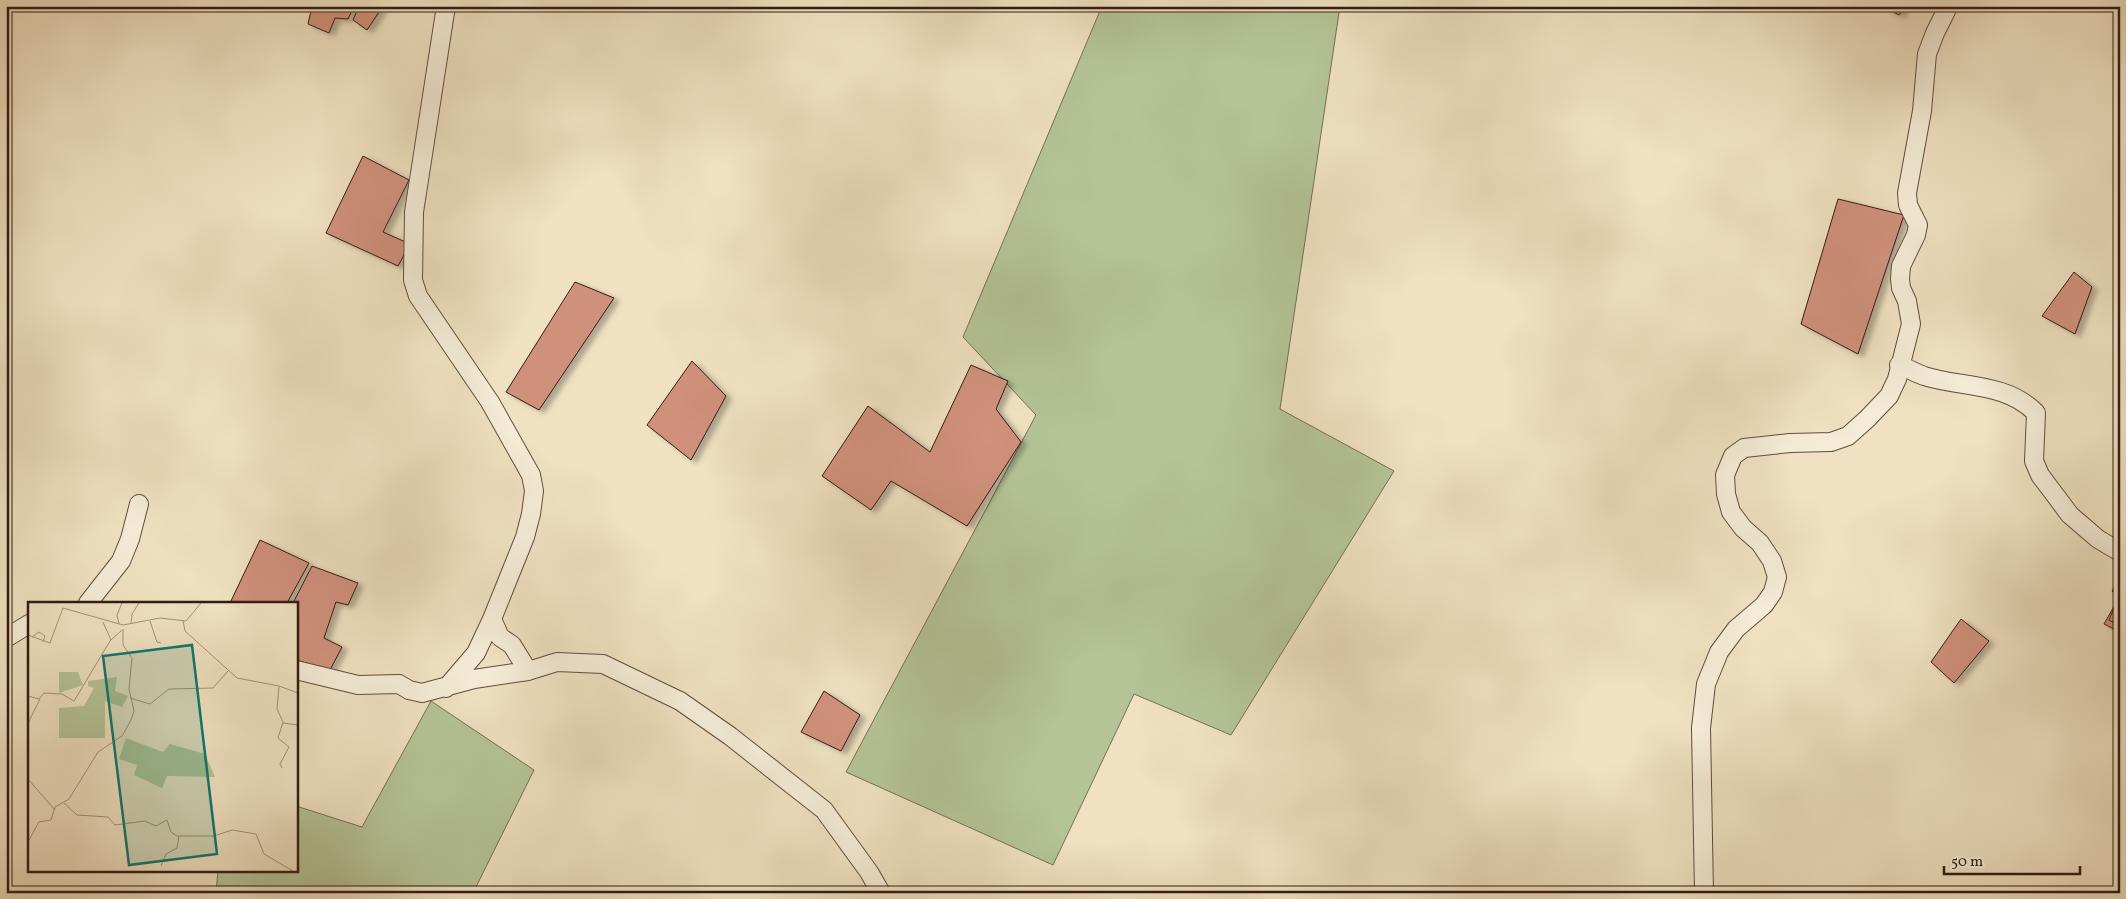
<svg xmlns="http://www.w3.org/2000/svg" width="2126" height="899" viewBox="0 0 2126 899" font-family="Vollkorn,serif">
  <style>
    .green { fill: #b4c497; stroke: #747055 }
    .building { fill: #d0917c; stroke: #331b13; filter: url(#shadow) }
    .lines { fill: none; stroke-linecap: round; stroke-linejoin: round }
    .minor-casing { stroke: #624c3e; stroke-width: 20 }
    .minor { stroke: #f5ecd7; stroke-width: 18 }
    .inset-road { fill: none; stroke: #a4927b; stroke-width: 1 }
    .view { fill: #0f766e; fill-opacity: 0.15; stroke: #0f766e; stroke-width: 2.5 }
    .inset-edge { fill: none; stroke: #331b13; stroke-width: 2.5 }
  </style>
  <defs>
    <filter id="shadow"><feDropShadow dx="5.5" dy="3" stdDeviation="2.5" flood-color="#0004"/></filter>
  </defs>
  <rect width="100%" height="100%" fill="#efe1c1"/>
  <filter id="stains"><feTurbulence type="fractalNoise" baseFrequency=".004" numOctaves="4"/><feColorMatrix values="0 0 0 0 .2 0 0 0 0 .09 0 0 0 0 .02 0 0 0 .5 -.17"/></filter>
  <radialGradient id="worn" r=".72"><stop offset=".6" stop-color="#630" stop-opacity="0"/><stop offset="1" stop-color="#630" stop-opacity=".3"/></radialGradient>
  <path class="green" d="M 1102,6 L 1340,6 L 1280,409 L 1394,471 L 1231,735 L 1134,694 L 1053,865 L 846,772 L 1036,415 L 963,337 Z
    M 431,701 L 534,770 L 473,893 L 216,893 L 218,870 L 296,870 L 296,806 L 362,827 Z"/>
  <path class="building" d="M 312,6 L 354,6 L 348,19 L 335,18 L 329,33 L 308,24 Z
    M 359,6 L 383,6 L 367,30 L 353,20 Z
    M 1882,6 L 1905,6 L 1899,15 Z
    M 363,156 L 409,180 L 383,232 L 410,244 L 398,266 L 326,233 Z
    M 1838,199 L 1904,215 L 1858,354 L 1801,324 Z
    M 2074,272 L 2092,287 L 2075,334 L 2042,316 Z
    M 575,282 L 614,298 L 539,410 L 506,392 Z
    M 692,361 L 726,396 L 691,460 L 647,425 Z
    M 971,365 L 1008,381 L 996,409 L 1021,442 L 967,526 L 891,481 L 871,510 L 822,476 L 868,406 L 930,452 Z
    M 260,540 L 309,563 L 287,603 L 230,603 Z
    M 312,566 L 358,583 L 348,605 L 336,602 L 324,638 L 342,647 L 330,670 L 296,660 L 296,603 L 293,603 Z
    M 2120,579 L 2120,596 L 2112,591 Z
    M 2118,598 L 2120,599 L 2120,626 L 2109,620 Z
    M 2117,601 L 2120,602 L 2120,632 L 2104,624 Z
    M 1961,619 L 1989,641 L 1954,683 L 1931,662 Z
    M 824,691 L 860,715 L 841,751 L 801,732 Z"/>
  <g class="lines">
    <defs>
      <path id="minor" d="M 446,6 L 414,212 L 413,280 L 418,296 L 490,402 L 531,475 L 534,491 L 531,514 L 525,537 L 492,619 L 476,653 L 446,688
        M 1899,365 C 1907,368 1916,373 1924,376 C 1962,388 2006,382 2036,413 L 2034,461 L 2040,475 L 2070,515 L 2098,539 L 2120,552
        M 88,603 L 121,561 L 130,539 L 139,504
        M 492,619 L 500,637 L 512,645 L 528,671
        M 6,638 L 29,624
        M 296,670 L 358,685 L 399,684 L 409,690 L 422,693 L 474,679 L 528,671 L 557,662 L 603,664 L 680,701 L 730,736 L 824,810 L 869,872 L 881,893
        M 1704,893 L 1701,728 L 1706,684 L 1719,652 L 1736,629 L 1764,605 L 1773,592 L 1777,577 L 1772,561 L 1760,543 L 1743,528 L 1731,512 L 1726,494 L 1725,475 L 1733,456 L 1744,448 L 1790,443 L 1831,442 L 1848,436 L 1867,419 L 1889,396 L 1897,379 L 1911,324 L 1907,301 L 1901,288 L 1900,279 L 1901,266 L 1916,235 L 1918,225 L 1908,205 L 1907,193 L 1922,111 L 1927,54 L 1935,33 L 1946,11 L 1946,6"/>
    </defs>
    <use href="#minor" class="minor-casing"/>
    <use href="#minor" class="minor"/>
  </g>
  <g transform="translate(28 602)">
    <rect width="270" height="270" fill="#efe1c1"/>
    <path d="M 31,70 L 50,70 L 55,83 L 31,91 ZM 89,75 L 87,89 L 100,94 L 94,105 L 77,99 L 77,136 L 31,136 L 31,106 L 56,104 L 66,86 L 60,84 L 60,79 ZM 98,136 L 135,150 L 142,142 L 177,152 L 187,175 L 139,174 L 134,186 L 106,173 L 109,163 L 91,157 Z" fill="#b4c497"/>
    <path class="inset-road" d="M 122,19 L 129,40 L 133,41M 155,19 L 157,29 L 209,76 L 251,84 L 270,91M 75,20 L 83,38M 91,22 L 89,13 L 94,1M 103,22 L 104,12 L 111,1M 0,33 L 22,41 L 35,6 L 95,23 L 132,16 L 158,19 L 173,1M 4,35 L 11,30 L 17,34 L 15,40M 251,84 L 249,107 L 255,120 L 250,136 L 261,145 L 252,162 L 254,166M 0,94 L 11,97 L 16,91 L 34,92 L 46,99 L 82,39 L 94,28M 102,96 L 122,102 L 141,87 L 185,86 L 200,69M 0,121 L 12,97M 255,121 L 270,123M 0,177 L 27,208M 36,201 L 49,213 L 80,215 L 87,223 L 117,219 L 128,224 L 139,218 L 143,230 L 149,234 L 186,234 L 204,228 L 228,232 L 236,252 L 265,269M 0,240 L 11,220 L 23,218 L 27,205 L 41,197 L 70,150 L 94,134 L 103,118 L 106,109 L 101,87 L 104,56 L 95,43 L 95,27M 133,264 L 138,252 L 149,246 L 151,234"/>
    <path class="view" d="M 164,43 L 189,252 L 101,263 L 75,54 Z"/>
    <rect width="270" height="270" class="inset-edge"/>
  </g>
  <rect width="2126" height="899" fill="none" stroke="#efe1c1" stroke-width="25"/>
  <rect x="8" y="8" width="2111" height="884" fill="none" stroke="#331b13" stroke-width="2.5"/>
  <rect x="12" y="12" width="2101" height="874" fill="none" stroke="#331b13"/>
  <path d="M1944 866v8h136v-8" fill="none" stroke="#331b13" stroke-width="2.5"/>
  <text x="1951" y="866" font-size="15" fill="#331b13" stroke="#f5ecd7" stroke-width="4" paint-order="stroke">50 m</text>
  <rect width="100%" height="100%" filter="url(#stains)"/>
  <rect width="100%" height="100%" fill="url(#worn)"/>
</svg>
